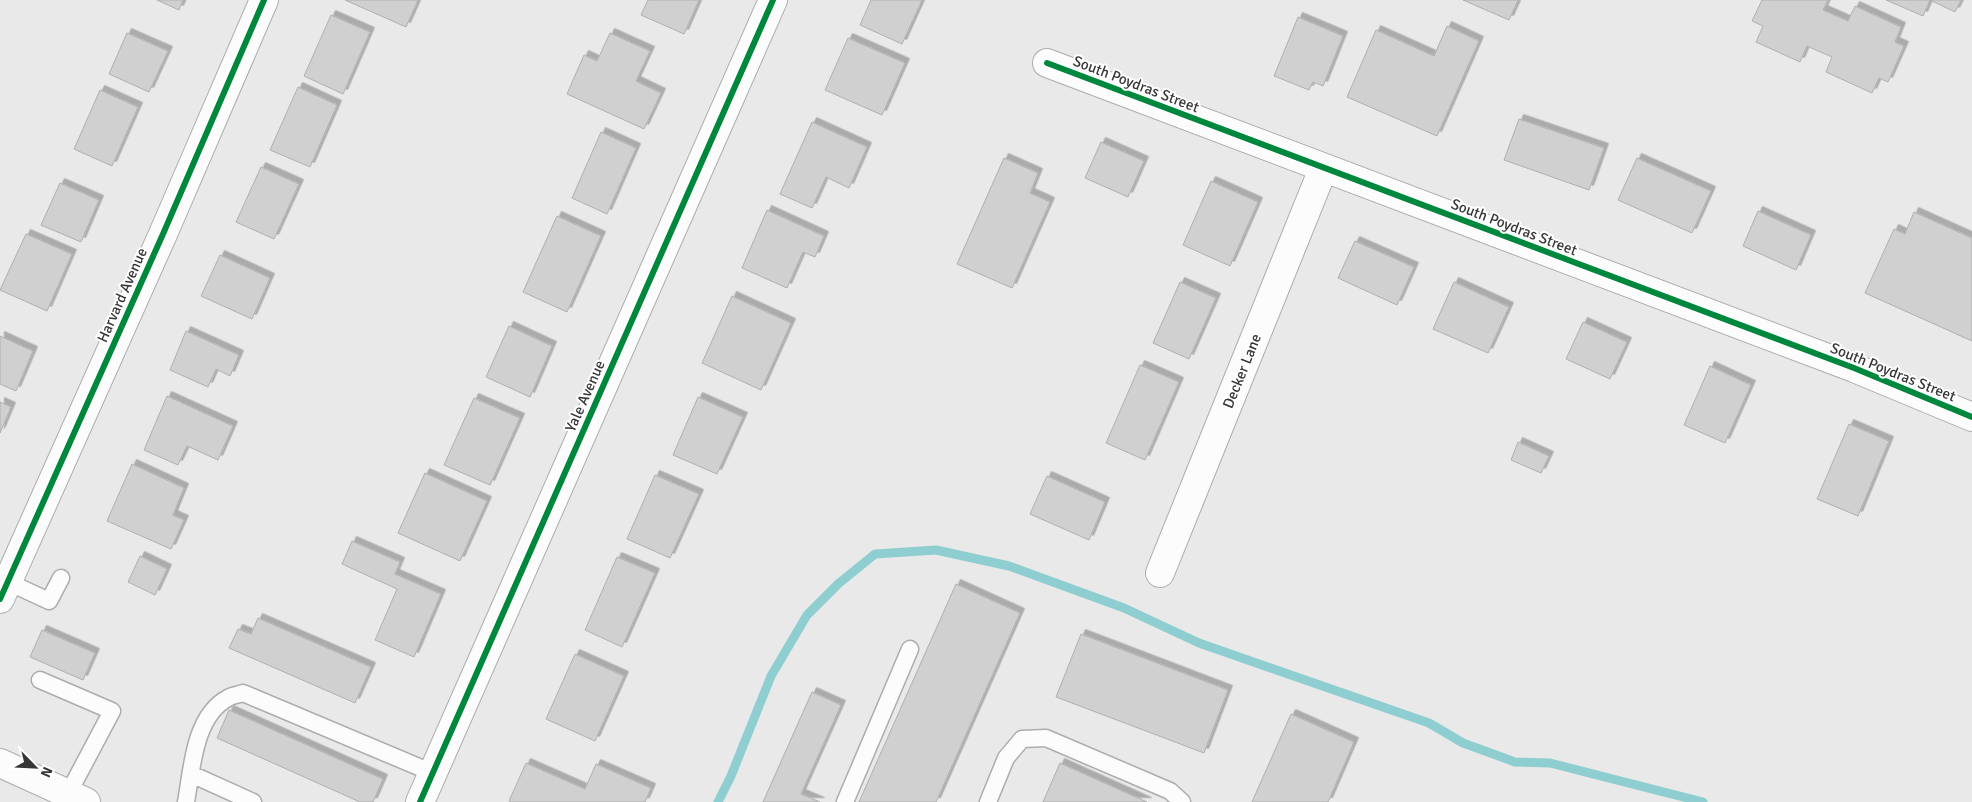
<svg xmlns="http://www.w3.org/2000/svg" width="1972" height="802" viewBox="0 0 1972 802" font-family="Signika,sans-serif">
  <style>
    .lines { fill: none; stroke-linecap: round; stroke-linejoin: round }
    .stream { stroke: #8fced0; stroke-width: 9 }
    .building { fill: #d0d0d0; stroke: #afafaf; filter: url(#shadow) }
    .lane-casing { stroke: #acacac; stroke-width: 19 }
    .street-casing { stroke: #acacac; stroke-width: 30 }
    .secondary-casing { stroke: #acacac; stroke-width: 30 }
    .lane { stroke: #fcfcfc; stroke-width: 16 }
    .street { stroke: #fcfcfc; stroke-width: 28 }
    .secondary { stroke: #fcfcfc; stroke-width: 28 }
    .cycleway-casing { stroke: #fff; stroke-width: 9 }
    .cycleway { stroke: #00873e; stroke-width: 6 }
    .labels { text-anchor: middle; stroke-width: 4; stroke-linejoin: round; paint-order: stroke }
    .street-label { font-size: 15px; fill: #373738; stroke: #fff }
  </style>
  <defs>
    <filter id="shadow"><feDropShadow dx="4.5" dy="-4.5" stdDeviation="0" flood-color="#0004"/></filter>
  </defs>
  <rect width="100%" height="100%" fill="#e9e9e9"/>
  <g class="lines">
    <path class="stream" d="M 718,802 L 731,776 L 771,676 L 807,615 L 838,584 L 875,554 L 936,550 L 1009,566 L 1124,608 L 1199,643 L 1429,723 L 1463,743 L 1515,762 L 1550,763 L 1703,802"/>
  </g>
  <path class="building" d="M 157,0 L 183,0 L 179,10 Z
    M 345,0 L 418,0 L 406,27 Z
    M 648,0 L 699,0 L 684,34 L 641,15 Z
    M 871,0 L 922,0 L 902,44 L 860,25 Z
    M 1463,0 L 1518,0 L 1509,20 Z
    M 1762,0 L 1828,0 L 1823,10 L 1848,21 L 1855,6 L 1901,27 L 1895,42 L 1904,46 L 1888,82 L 1879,78 L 1872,93 L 1826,72 L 1832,57 L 1807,46 L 1800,62 L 1756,42 L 1763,26 L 1752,21 Z
    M 1886,0 L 1961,0 L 1955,12 L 1930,0 L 1923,16 Z
    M 331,15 L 370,32 L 343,94 L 304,76 Z
    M 1298,17 L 1343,36 L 1323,86 L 1313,82 L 1309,90 L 1274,76 Z
    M 1447,26 L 1479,41 L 1437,136 L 1347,97 L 1376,30 L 1434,56 Z
    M 127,33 L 168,51 L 149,92 L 109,74 Z
    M 610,33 L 650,51 L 636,81 L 661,93 L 644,129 L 567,94 L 584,55 L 597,61 Z
    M 848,38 L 905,63 L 882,115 L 825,90 Z
    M 298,87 L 337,105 L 310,167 L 270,150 Z
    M 100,90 L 138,107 L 112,166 L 74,149 Z
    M 1519,119 L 1604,148 L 1589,190 L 1504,160 Z
    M 812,122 L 867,147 L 849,188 L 826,177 L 812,208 L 780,194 Z
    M 601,132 L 636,148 L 607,214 L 572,198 Z
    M 1101,142 L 1144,161 L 1128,197 L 1085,178 Z
    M 1004,158 L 1038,173 L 1030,193 L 1050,202 L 1012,288 L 957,264 Z
    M 1637,158 L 1711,191 L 1692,233 L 1618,200 Z
    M 261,167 L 299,184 L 274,239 L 236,222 Z
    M 1211,181 L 1258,202 L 1230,266 L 1183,245 Z
    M 60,183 L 99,200 L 81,242 L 41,225 Z
    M 767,210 L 824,236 L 815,257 L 803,252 L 787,288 L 742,268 Z
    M 1758,211 L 1811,235 L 1796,270 L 1743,246 Z
    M 1914,212 L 1972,238 L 1972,341 L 1865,293 L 1894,229 L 1905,234 Z
    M 557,216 L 601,236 L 567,312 L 523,292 Z
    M 26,234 L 72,254 L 47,311 L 0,290 Z
    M 1355,241 L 1414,267 L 1397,305 L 1338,278 Z
    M 220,255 L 270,278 L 252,319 L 201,296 Z
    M 1180,282 L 1216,298 L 1189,359 L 1153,343 Z
    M 1454,282 L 1509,307 L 1488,353 L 1433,329 Z
    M 732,296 L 791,323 L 761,390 L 702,363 Z
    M 1583,322 L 1627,342 L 1610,379 L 1566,359 Z
    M 509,326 L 552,346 L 530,397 L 486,377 Z
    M 186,331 L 239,355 L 230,376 L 216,369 L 208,387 L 170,370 Z
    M 0,336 L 33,351 L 16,391 L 0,384 Z
    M 1140,365 L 1179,382 L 1145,460 L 1106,443 Z
    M 1710,366 L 1751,385 L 1725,443 L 1684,425 Z
    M 167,396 L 233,426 L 218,460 L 187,446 L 178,465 L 144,450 Z
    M 698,397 L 743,417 L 717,474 L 673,455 Z
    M 474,398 L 520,418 L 490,485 L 444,465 Z
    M 0,402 L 11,407 L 0,433 Z
    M 1849,424 L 1889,441 L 1858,516 L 1817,499 Z
    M 1518,442 L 1549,456 L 1541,473 L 1511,460 Z
    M 132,464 L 184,488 L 173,515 L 184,520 L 171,549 L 107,521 Z
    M 425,473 L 487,501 L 460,561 L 398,533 Z
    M 655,475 L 699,494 L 670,558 L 627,539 Z
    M 1047,476 L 1105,502 L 1089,540 L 1030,514 Z
    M 352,541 L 400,562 L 395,574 L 441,594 L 414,657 L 375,640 L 397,589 L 342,564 Z
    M 140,556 L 167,569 L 155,595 L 128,582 Z
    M 617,557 L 655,573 L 622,647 L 585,630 Z
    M 956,584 L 1020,613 L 936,802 L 859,802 Z
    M 258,618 L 371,667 L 355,703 L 229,648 L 238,629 L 251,634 Z
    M 42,630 L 95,653 L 83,680 L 30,657 Z
    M 1081,634 L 1228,690 L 1204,753 L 1056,697 Z
    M 575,654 L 624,676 L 595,741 L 546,719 Z
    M 812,692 L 841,705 L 801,794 L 820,802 L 763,802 Z
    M 229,710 L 383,779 L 373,802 L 360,802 L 217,738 Z
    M 1291,714 L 1354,742 L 1328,802 L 1252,802 Z
    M 526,763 L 585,789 L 596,764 L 651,788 L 645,802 L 512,802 L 509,801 Z
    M 1060,763 L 1147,802 L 1043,802 Z"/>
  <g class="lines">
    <defs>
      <path id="lane" d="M 8,582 L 49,601 L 61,578
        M 40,680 L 112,711 L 68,794
        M 191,774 L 253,802
        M 186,802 C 192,769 194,716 228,698 C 232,695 238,695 243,693 L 433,773
        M 845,802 L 910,649
        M 988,802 L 1006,758 L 1022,739 L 1046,738 L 1170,791 L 1182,802"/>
      <path id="street" d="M 1047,63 L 1854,368 L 1972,417
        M 1160,573 L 1323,169
        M 0,599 L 163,234 L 264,0
        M 420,802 L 773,0"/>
      <path id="secondary" d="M 0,763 L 86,802"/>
    </defs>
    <use href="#lane" class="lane-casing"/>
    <use href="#street" class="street-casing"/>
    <use href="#secondary" class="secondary-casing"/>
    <use href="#lane" class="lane"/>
    <use href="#street" class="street"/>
    <use href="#secondary" class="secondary"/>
    <defs>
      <path id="cycleway" d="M 1047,63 L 1854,368 L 1972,417
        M 0,599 L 163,234 L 264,0
        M 420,802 L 773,0"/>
    </defs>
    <use href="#cycleway" class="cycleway-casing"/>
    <use href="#cycleway" class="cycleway"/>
  </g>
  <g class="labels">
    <g class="street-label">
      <text transform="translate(1136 84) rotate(21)" y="5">South Poydras Street</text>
      <text transform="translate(1514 227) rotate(21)" y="5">South Poydras Street</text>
      <text transform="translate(122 295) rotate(-66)" y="5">Harvard Avenue</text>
      <text transform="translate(1242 371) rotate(-68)" y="5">Decker Lane</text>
      <text transform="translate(1893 372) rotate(22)" y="5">South Poydras Street</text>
      <text transform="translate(585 396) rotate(-66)" y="5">Yale Avenue</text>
    </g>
  </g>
  <g transform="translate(35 767) rotate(114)" stroke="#ffffff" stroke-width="4" paint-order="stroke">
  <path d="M0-4L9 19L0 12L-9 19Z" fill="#373738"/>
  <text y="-8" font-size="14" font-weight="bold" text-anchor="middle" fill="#373738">N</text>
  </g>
</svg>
